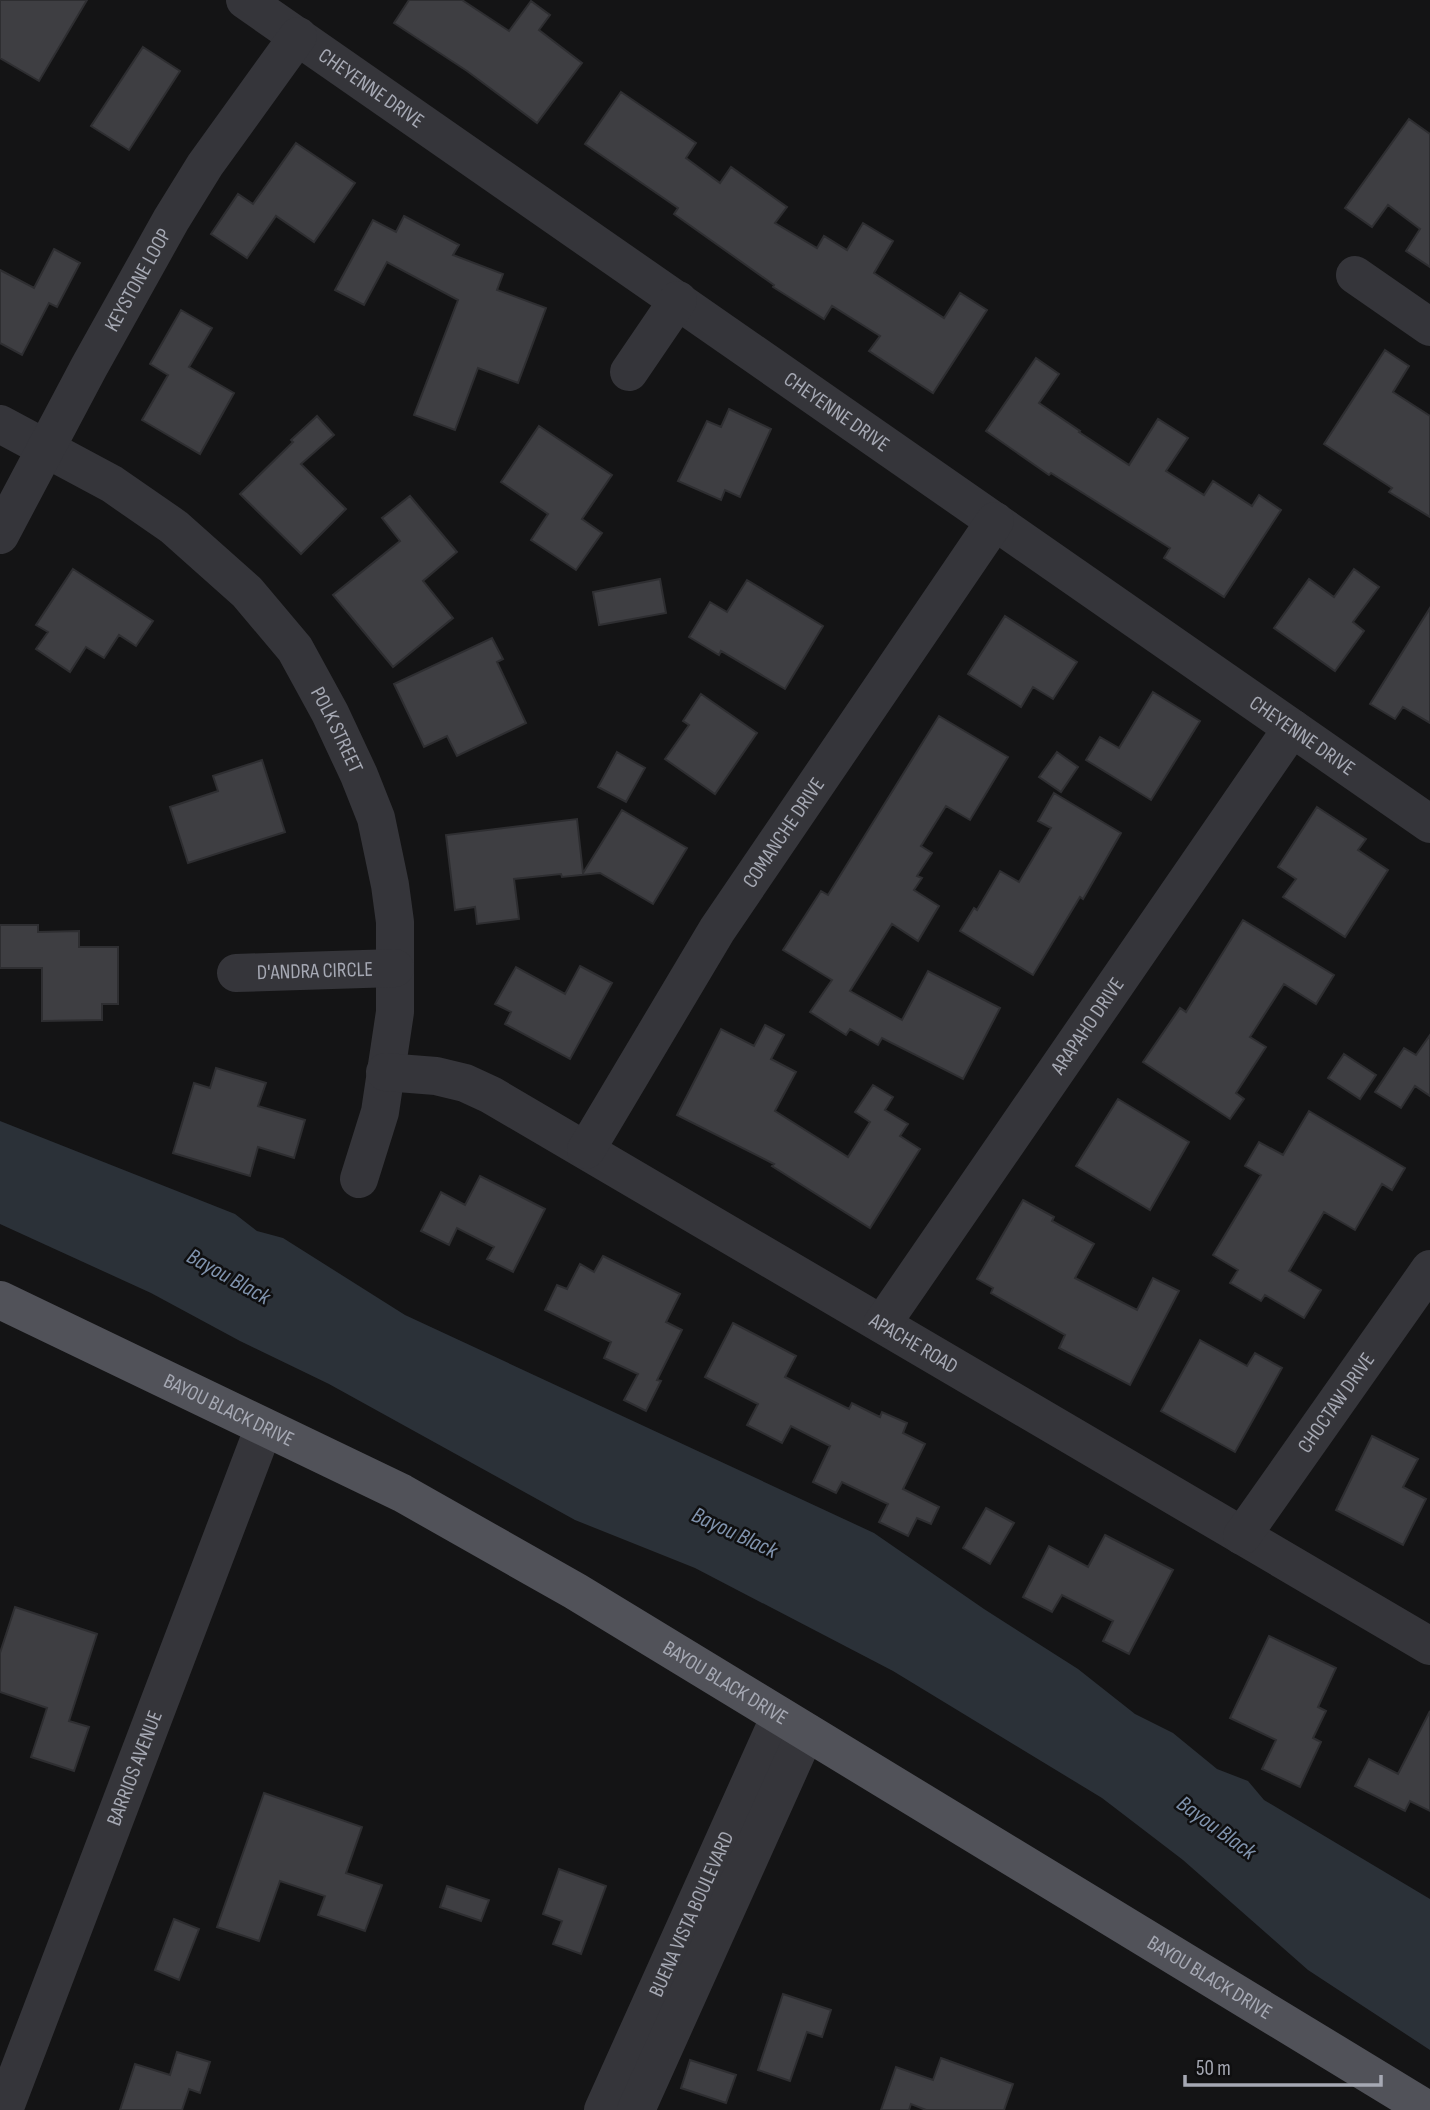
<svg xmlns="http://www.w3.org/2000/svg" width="1430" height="2110" viewBox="0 0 1430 2110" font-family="'Sofia Sans Condensed',sans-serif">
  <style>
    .water { fill: #2b3138 }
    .building { fill: #3e3e42; stroke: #2e2e31; stroke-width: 2 }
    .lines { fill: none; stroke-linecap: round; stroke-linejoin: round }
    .minor { stroke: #35353a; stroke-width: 38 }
    .major { stroke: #515259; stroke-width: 38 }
    .labels { text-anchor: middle; stroke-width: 5; stroke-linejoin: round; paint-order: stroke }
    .street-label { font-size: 21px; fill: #a6a9b4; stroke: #0f0f10 }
    .water-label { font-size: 23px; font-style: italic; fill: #8093ad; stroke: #0f0f10 }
  </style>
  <rect width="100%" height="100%" fill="#141415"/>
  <path class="water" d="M 0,1121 L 235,1214 L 257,1231 L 283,1238 L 405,1315 L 874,1533 L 984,1609 L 1078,1669 L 1135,1714 L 1173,1733 L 1217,1769 L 1248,1781 L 1264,1800 L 1430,1899 L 1430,2050 L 1308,1970 L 1183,1860 L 1102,1798 L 893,1671 L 695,1568 L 575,1520 L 329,1384 L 240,1341 L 151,1293 L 0,1224 Z"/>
  <path class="building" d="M 0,0 L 87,0 L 39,81 L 0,58 Z
    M 409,0 L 462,0 L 509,31 L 531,1 L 550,15 L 539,30 L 582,63 L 537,123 L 467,71 L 394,23 Z
    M 143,47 L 180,71 L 129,150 L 91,126 Z
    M 621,92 L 696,143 L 686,158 L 720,183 L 731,167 L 787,207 L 775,223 L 817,248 L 824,236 L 847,250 L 863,223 L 893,241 L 874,273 L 944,318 L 960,293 L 987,310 L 933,393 L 869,351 L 880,336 L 832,306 L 824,319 L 773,287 L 774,285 L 674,214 L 678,208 L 585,144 Z
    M 1409,119 L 1430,134 L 1430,267 L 1406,251 L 1420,229 L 1388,205 L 1372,227 L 1345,208 Z
    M 296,143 L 355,183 L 314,242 L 276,216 L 247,258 L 211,234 L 238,194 L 253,204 Z
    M 404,216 L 459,245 L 453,255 L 503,274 L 497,290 L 546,308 L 518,383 L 478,368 L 455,430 L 414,415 L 458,300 L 387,262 L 364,305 L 335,290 L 373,220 L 396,232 Z
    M 54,249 L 80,263 L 57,307 L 49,303 L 22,355 L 0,343 L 0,270 L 34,288 Z
    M 181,310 L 212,328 L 189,367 L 234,393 L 200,454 L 142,420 L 168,375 L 150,364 Z
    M 1385,350 L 1409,366 L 1393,392 L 1430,416 L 1430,517 L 1389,492 L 1392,488 L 1324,444 Z
    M 1036,358 L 1059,374 L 1039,403 L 1080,431 L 1079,432 L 1129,465 L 1158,419 L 1188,438 L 1166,471 L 1204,495 L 1213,481 L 1252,506 L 1259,495 L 1281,510 L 1224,597 L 1164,558 L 1170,548 L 1051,473 L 1049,475 L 986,431 Z
    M 729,409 L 771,429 L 740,497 L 725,490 L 721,500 L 678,481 L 707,421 L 721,427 Z
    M 317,416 L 334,435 L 301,464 L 346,509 L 301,554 L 240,494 L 293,442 L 291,440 Z
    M 539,426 L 612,475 L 582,519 L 602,533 L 576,570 L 531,540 L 548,514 L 501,482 Z
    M 410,496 L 457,552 L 423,581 L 453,618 L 393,667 L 333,595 L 400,541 L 382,518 Z
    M 73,569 L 153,621 L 136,646 L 119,635 L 104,658 L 86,647 L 70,672 L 36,649 L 48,632 L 36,625 Z
    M 1354,569 L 1379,587 L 1353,622 L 1364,631 L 1335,671 L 1274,628 L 1309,579 L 1334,597 Z
    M 660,579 L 666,613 L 599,625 L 593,592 Z
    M 747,580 L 823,626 L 785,689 L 721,651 L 719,655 L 689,637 L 710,602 L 727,612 Z
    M 1430,608 L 1430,723 L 1403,707 L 1395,719 L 1370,704 Z
    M 1005,616 L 1077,662 L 1053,699 L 1033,687 L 1021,707 L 968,674 Z
    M 492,638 L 503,659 L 497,662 L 526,723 L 457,756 L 447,736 L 424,747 L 394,684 Z
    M 1153,692 L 1200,721 L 1151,800 L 1086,760 L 1100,737 L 1119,748 Z
    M 701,694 L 757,733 L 715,794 L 665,759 L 689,725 L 683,721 Z
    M 939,716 L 1008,757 L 970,820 L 946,806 L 921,846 L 932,853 L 917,876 L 922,878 L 914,890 L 939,906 L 918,941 L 892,924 L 850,991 L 902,1020 L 928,971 L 1000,1008 L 963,1079 L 882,1038 L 878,1045 L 850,1029 L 846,1035 L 810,1012 L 832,980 L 783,950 L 821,891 L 828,895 Z
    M 617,752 L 645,768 L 626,802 L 598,787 Z
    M 1057,752 L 1078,767 L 1061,792 L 1039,777 Z
    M 262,760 L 285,832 L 188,863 L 170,807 L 218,791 L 213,776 Z
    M 1054,793 L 1121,833 L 1083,899 L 1080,897 L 1033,975 L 960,931 L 974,908 L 977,910 L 1000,871 L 1019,882 L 1051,828 L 1038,821 Z
    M 1317,807 L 1366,839 L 1358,850 L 1388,870 L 1345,937 L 1283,897 L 1296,879 L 1278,867 Z
    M 622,810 L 687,848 L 653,904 L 600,873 L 562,877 L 561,874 L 514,879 L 519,919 L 477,924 L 475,907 L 455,910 L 446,835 L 577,819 L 583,873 Z
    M 1243,920 L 1334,975 L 1316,1004 L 1284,984 L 1250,1037 L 1266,1047 L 1236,1093 L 1244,1099 L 1230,1119 L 1143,1062 L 1180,1008 L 1186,1012 Z
    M 0,925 L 38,925 L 38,932 L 79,931 L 79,947 L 118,947 L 118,1004 L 102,1004 L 102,1020 L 42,1021 L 42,968 L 0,968 Z
    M 580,966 L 612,983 L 570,1059 L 505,1024 L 511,1012 L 495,1004 L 516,967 L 565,994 Z
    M 765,1025 L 784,1035 L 771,1059 L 796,1072 L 775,1111 L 848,1157 L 870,1122 L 855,1112 L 873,1085 L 893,1097 L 885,1110 L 908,1124 L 900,1136 L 920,1149 L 870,1228 L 772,1166 L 774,1164 L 677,1115 L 721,1029 L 754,1046 Z
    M 1430,1035 L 1430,1096 L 1415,1086 L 1401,1108 L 1375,1092 L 1404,1048 L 1416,1055 Z
    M 1344,1054 L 1376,1075 L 1360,1099 L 1328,1078 Z
    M 216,1068 L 266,1083 L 258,1106 L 305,1120 L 294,1158 L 258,1147 L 250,1176 L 173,1153 L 194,1083 L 210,1088 Z
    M 1118,1099 L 1189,1142 L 1150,1210 L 1076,1166 Z
    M 1309,1111 L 1405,1168 L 1392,1190 L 1382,1184 L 1355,1230 L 1324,1212 L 1289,1271 L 1321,1290 L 1304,1318 L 1265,1295 L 1261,1301 L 1230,1283 L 1238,1270 L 1213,1255 L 1261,1175 L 1245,1166 L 1259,1142 L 1283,1155 Z
    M 480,1176 L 545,1209 L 513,1272 L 487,1259 L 494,1247 L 457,1228 L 449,1245 L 421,1231 L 441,1192 L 465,1205 Z
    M 1023,1200 L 1054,1217 L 1052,1221 L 1094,1244 L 1075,1278 L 1137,1310 L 1153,1278 L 1179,1291 L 1130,1385 L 1059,1348 L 1065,1335 L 991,1293 L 993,1288 L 977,1279 Z
    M 603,1256 L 680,1294 L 666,1322 L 682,1330 L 657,1380 L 661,1381 L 646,1411 L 624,1400 L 638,1374 L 604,1358 L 611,1342 L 545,1310 L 557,1285 L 567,1289 L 580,1264 L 594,1272 Z
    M 733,1323 L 796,1356 L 785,1377 L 849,1409 L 852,1403 L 880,1417 L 882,1412 L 907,1423 L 903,1433 L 925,1444 L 903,1489 L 939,1507 L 931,1524 L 917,1518 L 908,1536 L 879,1522 L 888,1504 L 842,1482 L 836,1493 L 813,1482 L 830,1446 L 791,1426 L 782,1443 L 747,1425 L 758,1404 L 705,1377 Z
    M 1200,1340 L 1247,1366 L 1255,1353 L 1282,1368 L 1235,1452 L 1161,1411 Z
    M 1372,1436 L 1418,1459 L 1403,1487 L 1426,1499 L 1403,1545 L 1336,1510 Z
    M 986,1508 L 1014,1523 L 990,1564 L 963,1548 Z
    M 1105,1535 L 1173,1570 L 1129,1654 L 1103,1641 L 1113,1621 L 1062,1595 L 1052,1612 L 1023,1597 L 1049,1546 L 1088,1567 Z
    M 15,1607 L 97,1634 L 69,1721 L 89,1727 L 74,1771 L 31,1757 L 47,1708 L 0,1692 L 0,1653 Z
    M 1269,1636 L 1336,1668 L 1318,1707 L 1326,1711 L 1313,1738 L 1321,1742 L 1300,1787 L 1262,1769 L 1276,1740 L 1230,1718 Z
    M 1430,1711 L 1430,1811 L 1410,1801 L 1405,1811 L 1355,1786 L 1369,1759 L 1398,1774 Z
    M 264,1793 L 362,1827 L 346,1873 L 382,1885 L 365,1931 L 318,1915 L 325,1896 L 280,1881 L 259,1941 L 217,1927 Z
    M 559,1869 L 606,1886 L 581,1954 L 553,1944 L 562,1921 L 543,1914 Z
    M 447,1886 L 489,1900 L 481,1921 L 440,1907 Z
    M 174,1919 L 199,1929 L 179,1980 L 155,1970 Z
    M 783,1994 L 831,2010 L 822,2037 L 807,2032 L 790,2081 L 758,2070 Z
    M 177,2052 L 210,2062 L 200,2093 L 189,2089 L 182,2110 L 120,2110 L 135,2064 L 170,2075 Z
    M 941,2058 L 1013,2084 L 1004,2110 L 926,2110 L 911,2104 L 909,2110 L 881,2110 L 896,2067 L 933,2080 Z
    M 690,2060 L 736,2075 L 726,2103 L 681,2088 Z"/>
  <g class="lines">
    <g class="minor">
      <path id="s1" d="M 245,0 L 1430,824"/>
      <path d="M 1355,275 L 1430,327"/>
      <path d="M 629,372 L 678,300"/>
      <path id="s2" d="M 0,424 L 112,484 L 174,527 L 247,592 L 295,649 L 330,713 L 359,775 L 376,818 L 390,885 L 395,922 L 395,1012 L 380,1112 L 359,1179"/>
      <path id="s3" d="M 0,535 L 89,367 L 171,220 L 205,165 L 298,36"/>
      <path id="s4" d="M 236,973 L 395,968"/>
      <path id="s5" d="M 385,1072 L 436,1076 L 465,1083 L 491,1095 L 1430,1646"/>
      <path id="s6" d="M 586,1150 L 717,930 L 995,521"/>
      <path id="s7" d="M 882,1324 L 1292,728"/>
      <path id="s8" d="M 1242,1536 L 1430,1269"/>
      <path id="s9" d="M 4,2110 L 264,1427"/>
      <path id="s10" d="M 603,2110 L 780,1716"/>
      <path d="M 636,2110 L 806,1732"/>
    </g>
    <path class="major" id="s11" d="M 0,1300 L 402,1493 L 575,1591 L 1428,2110"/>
  </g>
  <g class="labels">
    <g class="street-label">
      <text dy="7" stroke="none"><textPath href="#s1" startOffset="154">CHEYENNE DRIVE</textPath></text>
      <text dy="7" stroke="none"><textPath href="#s3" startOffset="290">KEYSTONE LOOP</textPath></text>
      <text dy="7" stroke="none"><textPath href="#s1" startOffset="721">CHEYENNE DRIVE</textPath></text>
      <text dy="7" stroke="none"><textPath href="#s2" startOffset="466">POLK STREET</textPath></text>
      <text dy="7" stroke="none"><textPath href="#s1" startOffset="1288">CHEYENNE DRIVE</textPath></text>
      <text dy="7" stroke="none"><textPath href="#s6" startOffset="374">COMANCHE DRIVE</textPath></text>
      <text dy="7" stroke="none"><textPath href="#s4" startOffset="79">D'ANDRA CIRCLE</textPath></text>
      <text dy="7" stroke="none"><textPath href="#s7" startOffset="362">ARAPAHO DRIVE</textPath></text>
      <text dy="7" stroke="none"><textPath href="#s5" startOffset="600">APACHE ROAD</textPath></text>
      <text dy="7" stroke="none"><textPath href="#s8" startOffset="163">CHOCTAW DRIVE</textPath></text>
      <text dy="7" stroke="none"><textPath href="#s11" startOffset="254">BAYOU BLACK DRIVE</textPath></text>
      <text dy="7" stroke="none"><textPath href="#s11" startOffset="821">BAYOU BLACK DRIVE</textPath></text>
      <text dy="7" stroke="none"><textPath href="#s9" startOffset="366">BARRIOS AVENUE</textPath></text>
      <text dy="7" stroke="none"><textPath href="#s10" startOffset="215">BUENA VISTA BOULEVARD</textPath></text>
      <text dy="7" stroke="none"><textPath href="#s11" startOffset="1388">BAYOU BLACK DRIVE</textPath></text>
    </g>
    <g class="water-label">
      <text transform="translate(229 1276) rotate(29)" y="8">Bayou Black</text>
      <text transform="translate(735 1532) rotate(25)" y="8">Bayou Black</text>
      <text transform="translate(1217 1827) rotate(36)" y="8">Bayou Black</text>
    </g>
  </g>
  <path d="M1185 2075v10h196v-10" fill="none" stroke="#a6a9b4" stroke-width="3.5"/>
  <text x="1196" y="2075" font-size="21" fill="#a6a9b4" stroke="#0f0f10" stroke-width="5" paint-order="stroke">50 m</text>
</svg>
